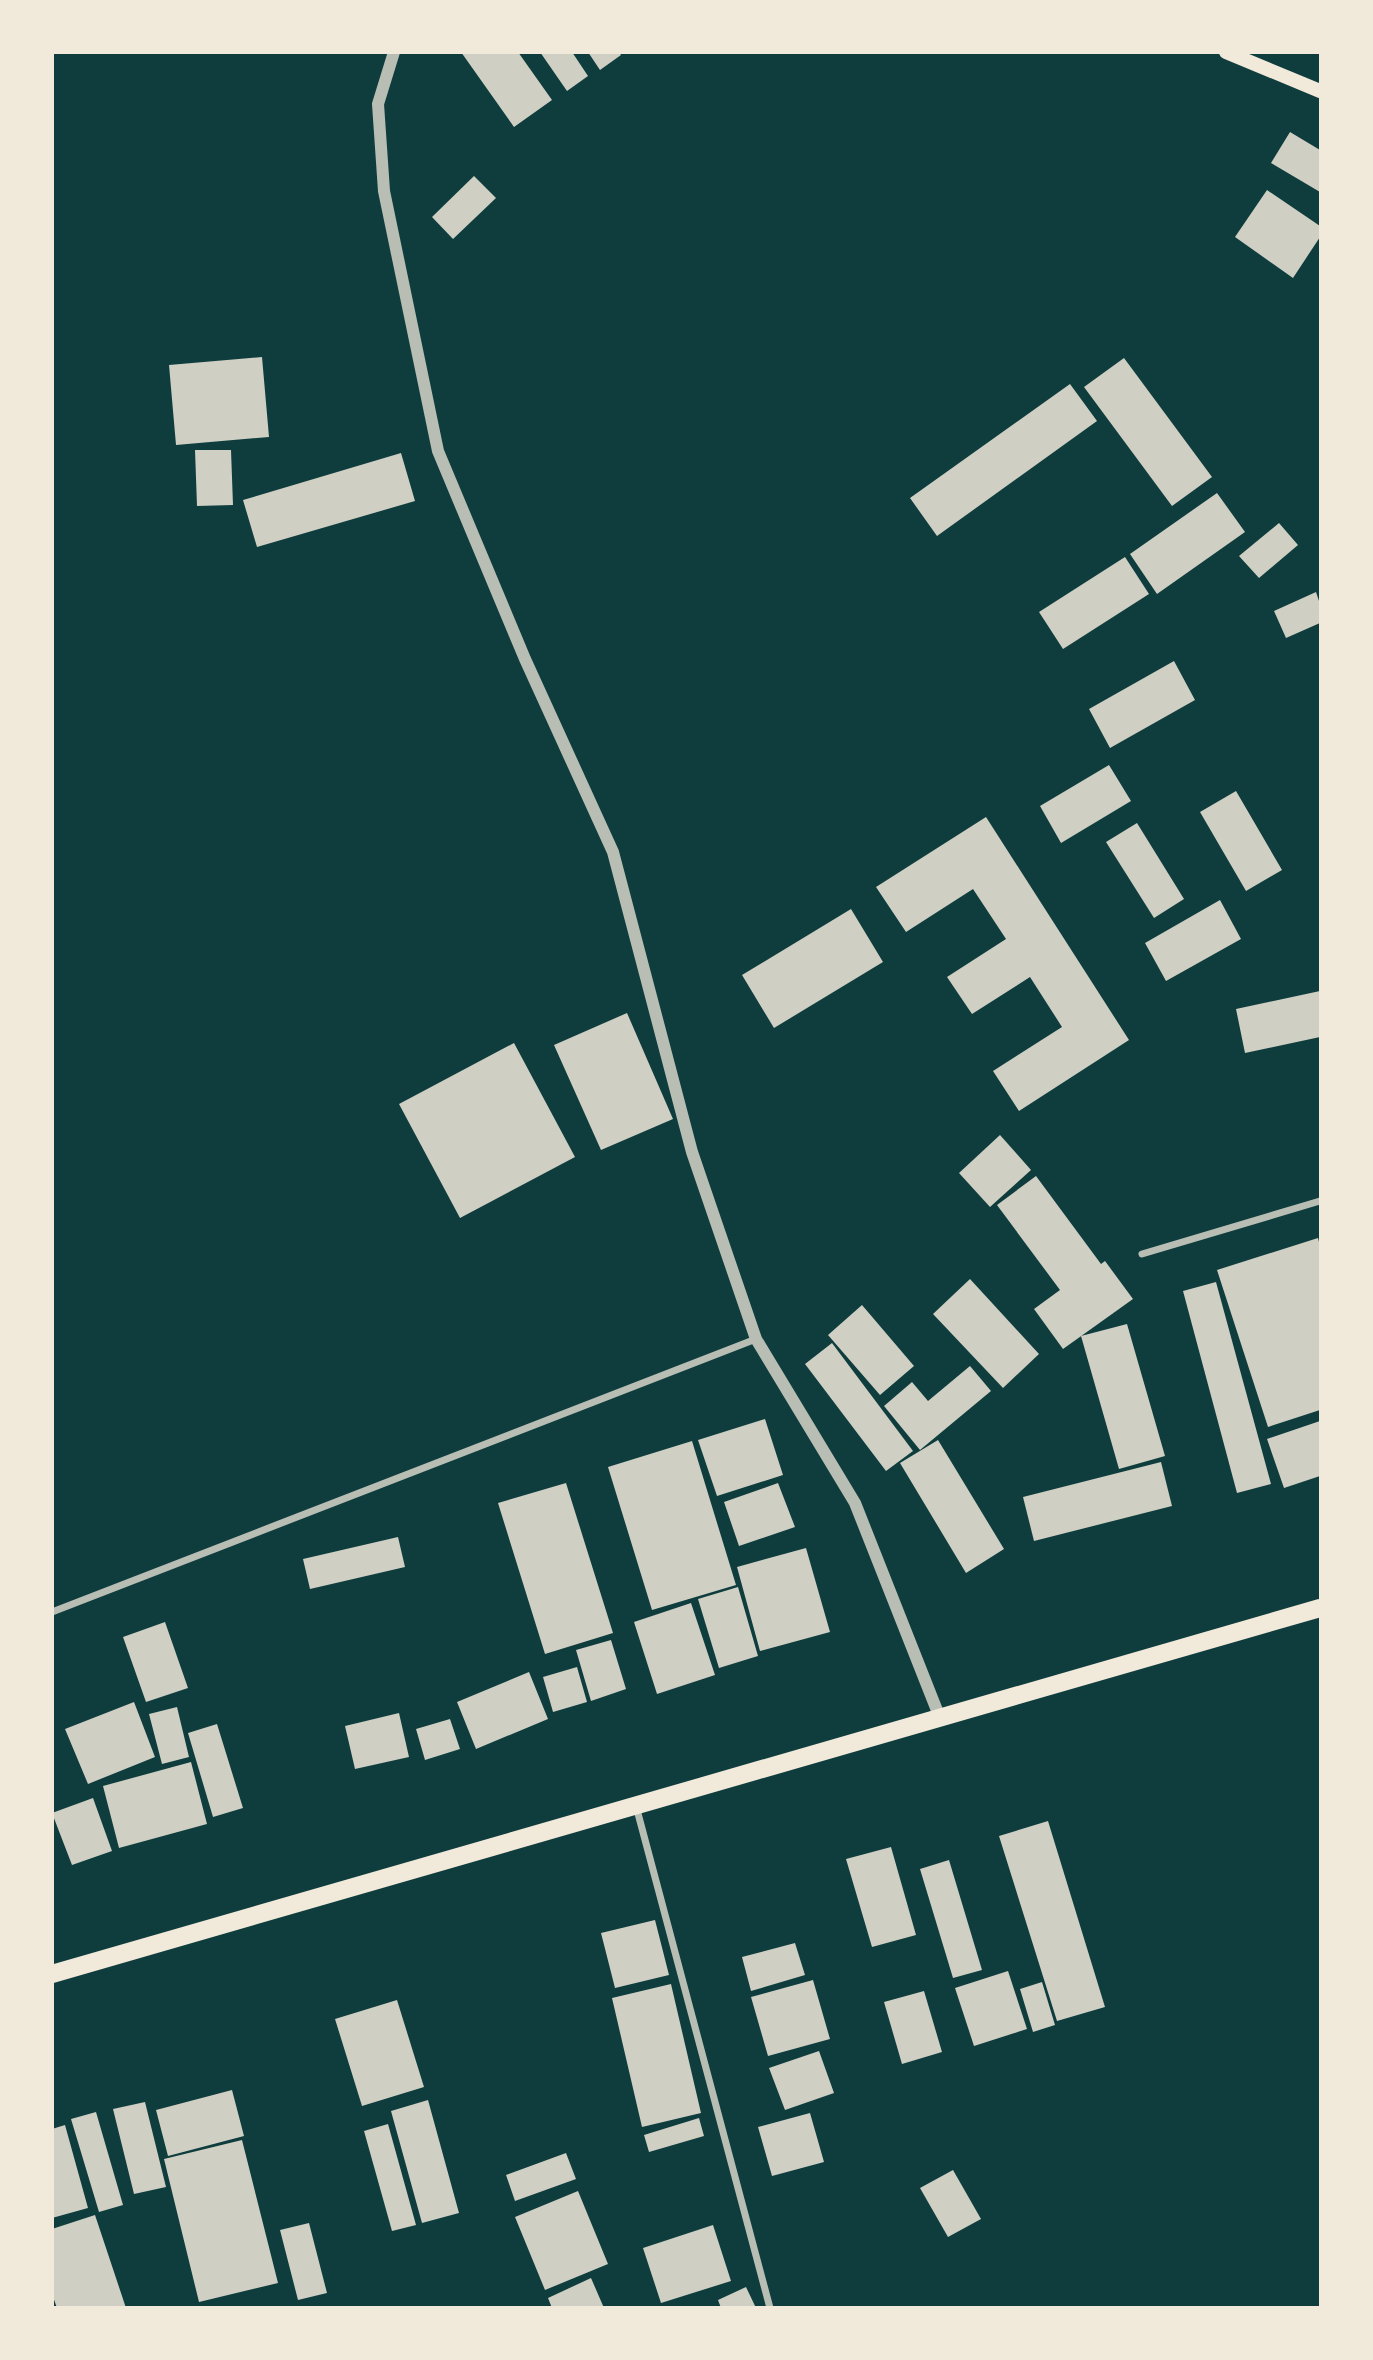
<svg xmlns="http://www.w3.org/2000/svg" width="1373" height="2360" viewBox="0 0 1373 2360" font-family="'Nunito Sans',sans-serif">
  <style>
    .building { fill: #cfcfc3 }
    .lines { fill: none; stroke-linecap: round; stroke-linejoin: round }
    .minor { stroke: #b8beb3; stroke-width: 7 }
    .tertiary { stroke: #b8beb3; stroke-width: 12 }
    .secondary { stroke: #f1e9da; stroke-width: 14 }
    .primary { stroke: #f1e9da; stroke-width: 18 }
  </style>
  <rect width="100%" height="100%" fill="#0f3d3e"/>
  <path class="building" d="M 461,52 L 518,52 L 552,100 L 514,127 Z
    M 540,52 L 572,52 L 588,76 L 567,91 Z
    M 588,52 L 619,52 L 621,55 L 600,70 Z
    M 1290,132 L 1320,150 L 1320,192 L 1271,163 Z
    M 474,176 L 496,198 L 453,239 L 432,217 Z
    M 1267,190 L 1320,226 L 1320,237 L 1293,278 L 1235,237 Z
    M 262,357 L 269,437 L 176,445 L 169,365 Z
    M 1124,358 L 1212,477 L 1172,506 L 1084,387 Z
    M 1070,384 L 1097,421 L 937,536 L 910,498 Z
    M 195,450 L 231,450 L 233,505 L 197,506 Z
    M 401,453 L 415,501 L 257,547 L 243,500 Z
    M 1217,493 L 1245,532 L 1157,594 L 1130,554 Z
    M 1279,523 L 1298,545 L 1259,578 L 1239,556 Z
    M 1125,557 L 1149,594 L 1063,649 L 1039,612 Z
    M 1316,592 L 1320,604 L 1320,623 L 1286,638 L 1274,611 Z
    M 1174,661 L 1195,700 L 1110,748 L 1089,709 Z
    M 1109,765 L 1131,801 L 1061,843 L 1040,806 Z
    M 1236,791 L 1282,870 L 1246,891 L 1200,812 Z
    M 986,817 L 1129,1040 L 1019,1111 L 993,1071 L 1062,1027 L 1030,977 L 972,1014 L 947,977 L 1006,939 L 973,889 L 906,932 L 876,887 Z
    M 1137,823 L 1184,899 L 1154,918 L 1106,842 Z
    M 1220,900 L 1241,939 L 1166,981 L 1145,943 Z
    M 851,909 L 883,962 L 774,1028 L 742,975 Z
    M 1320,991 L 1320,1037 L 1245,1053 L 1236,1009 Z
    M 627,1013 L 673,1119 L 601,1150 L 554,1045 Z
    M 514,1043 L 575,1157 L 460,1218 L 399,1104 Z
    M 1000,1135 L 1031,1170 L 990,1207 L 959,1173 Z
    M 1036,1176 L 1101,1264 L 1105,1261 L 1133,1299 L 1063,1349 L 1034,1309 L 1060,1290 L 997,1205 Z
    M 1318,1238 L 1320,1246 L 1320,1410 L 1268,1427 L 1217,1270 Z
    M 970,1279 L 1039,1354 L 1003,1388 L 933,1314 Z
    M 1216,1282 L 1271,1484 L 1237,1493 L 1183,1291 Z
    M 862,1305 L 914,1366 L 880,1395 L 828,1335 Z
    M 1127,1324 L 1165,1456 L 1119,1469 L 1081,1336 Z
    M 832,1343 L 913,1451 L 886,1471 L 805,1364 Z
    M 970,1366 L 991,1391 L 920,1450 L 884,1406 L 912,1382 L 928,1401 Z
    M 765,1419 L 783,1475 L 717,1496 L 698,1440 Z
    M 1320,1421 L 1320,1476 L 1284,1488 L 1267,1439 Z
    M 938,1440 L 1004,1549 L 966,1573 L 900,1463 Z
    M 692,1441 L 736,1585 L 652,1610 L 608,1467 Z
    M 1161,1462 L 1172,1506 L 1034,1541 L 1023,1497 Z
    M 566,1483 L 613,1633 L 545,1654 L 498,1503 Z
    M 778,1483 L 795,1527 L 739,1546 L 724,1502 Z
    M 398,1537 L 405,1567 L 310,1589 L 303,1559 Z
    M 806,1548 L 830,1632 L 760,1651 L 737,1567 Z
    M 738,1587 L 758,1656 L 719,1668 L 698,1599 Z
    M 691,1603 L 715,1675 L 657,1694 L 634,1622 Z
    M 165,1622 L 188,1688 L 146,1702 L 123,1637 Z
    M 611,1640 L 626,1689 L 591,1701 L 576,1650 Z
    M 577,1667 L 587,1702 L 553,1712 L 543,1677 Z
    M 529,1672 L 548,1719 L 476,1749 L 457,1702 Z
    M 134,1702 L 155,1757 L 88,1784 L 65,1729 Z
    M 177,1707 L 189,1757 L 162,1764 L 149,1714 Z
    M 399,1713 L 409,1757 L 355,1769 L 345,1726 Z
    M 450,1719 L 460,1749 L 425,1760 L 416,1729 Z
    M 217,1724 L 243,1808 L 213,1817 L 188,1733 Z
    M 191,1762 L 207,1824 L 119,1848 L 103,1786 Z
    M 93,1798 L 112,1851 L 72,1865 L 52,1813 Z
    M 1048,1821 L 1105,2007 L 1057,2021 L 999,1836 Z
    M 891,1847 L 916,1935 L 872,1947 L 846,1859 Z
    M 949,1860 L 982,1970 L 953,1978 L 920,1869 Z
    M 655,1920 L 669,1975 L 615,1988 L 601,1933 Z
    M 795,1943 L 805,1975 L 751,1991 L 742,1957 Z
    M 1008,1971 L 1027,2029 L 974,2046 L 955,1988 Z
    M 813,1980 L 830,2039 L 768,2056 L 751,1997 Z
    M 1042,1982 L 1055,2025 L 1033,2032 L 1020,1989 Z
    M 671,1984 L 701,2113 L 642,2127 L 612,1998 Z
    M 924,1991 L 942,2052 L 902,2064 L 884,2002 Z
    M 397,2000 L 424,2087 L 362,2106 L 335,2019 Z
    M 819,2051 L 834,2093 L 785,2110 L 769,2068 Z
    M 232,2090 L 244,2136 L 168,2156 L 156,2110 Z
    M 428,2100 L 459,2213 L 422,2223 L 391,2111 Z
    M 145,2102 L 166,2187 L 134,2194 L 113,2109 Z
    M 96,2112 L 123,2205 L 99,2212 L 71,2119 Z
    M 810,2113 L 824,2162 L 772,2176 L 758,2127 Z
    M 699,2118 L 704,2136 L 649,2152 L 644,2135 Z
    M 388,2124 L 416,2225 L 392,2231 L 364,2131 Z
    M 65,2125 L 88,2208 L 52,2218 L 52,2129 Z
    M 242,2140 L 278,2283 L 199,2302 L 164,2159 Z
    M 566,2153 L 576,2179 L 515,2201 L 506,2175 Z
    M 953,2170 L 981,2219 L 948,2237 L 920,2188 Z
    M 578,2191 L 608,2264 L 545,2290 L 515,2217 Z
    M 95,2215 L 126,2308 L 57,2308 L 52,2294 L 52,2229 Z
    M 309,2223 L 327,2293 L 298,2300 L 280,2230 Z
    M 713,2225 L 731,2281 L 661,2303 L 643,2248 Z
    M 591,2278 L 604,2308 L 552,2308 L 548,2298 Z
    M 746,2287 L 756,2308 L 721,2308 L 718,2300 Z"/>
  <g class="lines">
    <path class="minor" d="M 1142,1254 L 1320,1201
      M 52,1612 L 756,1339
      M 636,1806 L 770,2308"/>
    <path class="tertiary" d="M 394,52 L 378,104 L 384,191 L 438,451 L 525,659 L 613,852 L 692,1152 L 756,1339 L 855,1503 L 940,1718"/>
    <path class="secondary" d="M 1226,52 L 1320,91"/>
    <path class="primary" d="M 52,1974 L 1320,1608"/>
  </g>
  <rect width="1373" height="2360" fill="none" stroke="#f1e9da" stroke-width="108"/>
</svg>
